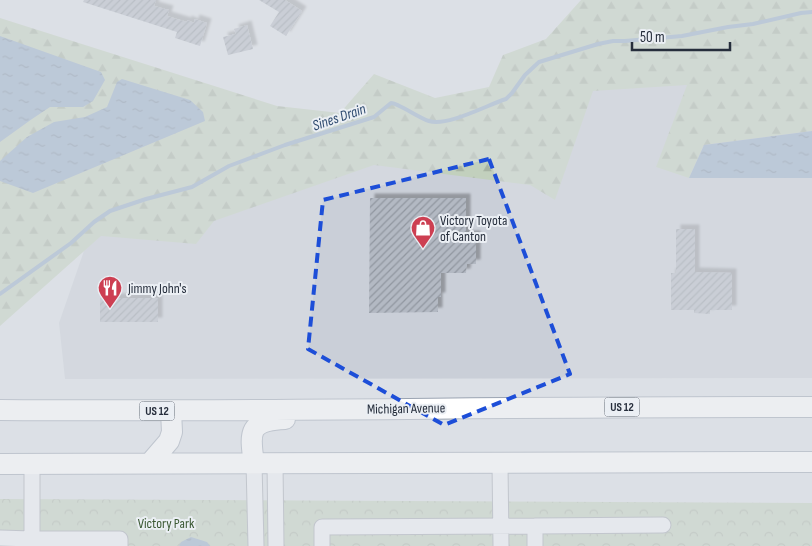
<svg xmlns="http://www.w3.org/2000/svg" width="812" height="546" viewBox="0 0 812 546" font-family="'Sofia Sans Condensed',sans-serif">
  <style>
    .built { fill: #cacfd8 }
    .forest { fill: url(#forest-firs) }
    .park { fill: url(#park-crowns) }
    .water { fill: url(#water-ripples) }
    .lines { fill: none; stroke-linecap: round; stroke-linejoin: round }
    .stream { stroke: #96adc7; stroke-width: 4 }
    .building { fill: url(#building-hatch); filter: url(#shadow) }
    .minor-casing { stroke: #a2a7b0; stroke-width: 17 }
    .major-casing { stroke: #9ba4b2; stroke-width: 22 }
    .minor { stroke: #eff1f5; stroke-width: 15 }
    .major { stroke: #fff; stroke-width: 20 }
    .marked { fill: none; stroke: #1d4ed8; stroke-width: 4; stroke-dasharray: 10 6; stroke-linejoin: round }
    .labels { text-anchor: middle; stroke-width: 4; stroke-linejoin: round; paint-order: stroke }
    .shield { fill: #ebeff4; stroke: #616873; stroke-width: 1 }
    .shield-label { font-size: 12px; font-weight: bold; fill: #262e3c }
    .poi-label { font-size: 14px; fill: #262e3c; stroke: #ebeff4; text-anchor: start }
    .street-label { font-size: 14px; fill: #262e3c; stroke: #ebeff4 }
    .park-label { font-size: 14px; fill: #3a5833; stroke: #ebeff4 }
    .water-label { font-size: 15px; font-style: italic; fill: #304c70; stroke: #ebeff4 }
  </style>
  <defs>
    <pattern id="forest-firs" width="22" height="20" patternUnits="userSpaceOnUse" patternTransform="scale(1.25)"><rect width="22" height="20" fill="#c2d0bd"/><path d="M5 1l3.5 6h-7zM16 11l3.5 6h-7z" fill="#a7b3a3"/></pattern>
    <pattern id="park-crowns" width="20" height="18" patternUnits="userSpaceOnUse" patternTransform="scale(1.25)"><rect width="20" height="18" fill="#c2d0bd"/><path d="M2 6a3 3 0 1 1 6 0M12 15a3 3 0 1 1 6 0" fill="none" stroke="#a7b3a3"/></pattern>
    <pattern id="water-ripples" width="26" height="14" patternUnits="userSpaceOnUse" patternTransform="scale(1.25)"><rect width="26" height="14" fill="#96adc7"/><path d="M2 4q2-2 4 0t4 0M15 11q2-2 4 0t4 0" fill="none" stroke="#7a8da3"/></pattern>
    <pattern id="building-hatch" width="6" height="6" patternUnits="userSpaceOnUse" patternTransform="scale(1.25)"><rect width="6" height="6" fill="#b3b9c3"/><path d="M-1 1l2-2M0 6l6-6M5 7l2-2" fill="none" stroke="#9197a0"/></pattern>
    <filter id="shadow"><feDropShadow dx="4.5" dy="-4.5" stdDeviation="1" flood-color="#0004"/></filter>
  </defs>
  <rect width="100%" height="100%" fill="#dce0e6"/>
  <path class="built" d="M 812,57 L 812,378 L 65,379 L 59,323 L 94,222 L 569,72 Z"/>
  <path class="forest" d="M 581,0 L 812,0 L 812,131 L 704,145 L 689,178 L 656,167 L 687,85 L 593,91 L 555,200 L 530,185 L 374,165 L 214,221 L 196,244 L 101,236 L 0,326 L 0,18 L 277,106 L 340,113 L 374,74 L 435,98 L 489,87 L 503,55 L 546,39 Z"/>
  <path class="park" d="M 0,499 L 812,503 L 812,546 L 0,546 Z"/>
  <path class="water" d="M 0,36 L 101,72 L 105,80 L 93,101 L 83,107 L 50,107 L 32,119 L 0,142 Z
    M 122,79 L 190,100 L 203,112 L 205,121 L 33,193 L 0,181 L 0,161 L 27,137 L 54,122 L 85,117 L 107,107 L 117,82 Z
    M 812,131 L 812,178 L 689,178 L 704,145 Z
    M 191,537 L 207,542 L 210,546 L 179,546 L 181,542 Z"/>
  <g class="lines">
    <path class="stream" d="M 0,294 L 71,243 L 94,222 L 110,211 L 146,199 L 192,187 L 229,166 L 285,145 L 374,117 L 391,103 C 398,103 419,118 429,121 C 447,127 487,105 506,99 L 512,93 L 525,75 L 539,62 L 598,44 L 613,41 L 625,41 L 682,36 L 728,27 L 753,24 L 801,13 L 812,12"/>
  </g>
  <path class="building" d="M 84,0 L 156,0 L 154,6 L 169,10 L 167,16 L 187,22 L 187,20 L 194,23 L 195,19 L 207,23 L 200,46 L 175,38 L 177,32 L 83,2 Z
    M 259,0 L 285,0 L 302,11 L 286,36 L 270,26 L 279,12 Z
    M 247,25 L 253,49 L 228,55 L 223,37 L 236,34 L 234,29 Z
    M 370,198 L 466,198 L 466,235 L 476,235 L 476,264 L 467,264 L 466,273 L 441,273 L 441,297 L 438,297 L 438,312 L 369,313 Z
    M 676,229 L 695,229 L 695,272 L 732,273 L 732,310 L 710,310 L 710,314 L 694,313 L 694,310 L 671,310 L 671,273 L 676,273 Z
    M 100,298 L 158,298 L 158,322 L 100,322 Z"/>
  <g class="lines">
    <defs>
      <path id="minor" d="M 254,463 L 256,546
        M 275,463 L 276,546
        M 500,463 L 501,546
        M 535,526 L 663,525
        M 0,538 L 32,539 L 32,464
        M 32,539 L 120,539 L 120,546
        M 322,546 L 322,527 L 535,526 L 535,546"/>
      <path id="major" d="M 0,410 C 271,412 541,406 812,407
        M 150,463 L 169,441 L 172,432 L 171,411
        M 254,463 C 249,431 249,421 285,419
        M 0,464 L 812,462"/>
    </defs>
    <use href="#minor" class="minor-casing"/>
    <use href="#major" class="major-casing"/>
    <use href="#minor" class="minor"/>
    <use href="#major" class="major"/>
  </g>
  <path d="M0 0H812V546H0ZM 489,159 L 570,374 L 444,425 L 308,349 L 323,200 Z" fill="#dce0e6" fill-opacity=".55" fill-rule="evenodd"/>
  <path class="marked" d="M 489,159 L 570,374 L 444,425 L 308,349 L 323,200 Z"/>
  <defs>
    <symbol id="shop-pin" viewBox="-11 -11 22 30"><path d="M0 17L-7.5 6A9.5 9.5 0 1 1 7.5 6Z" fill="#cd3f52" stroke="#ebeff4"/><path d="M-5-2.5h2.3a2.7 3.5 0 0 1 5.4 0H5L5.5 6h-11ZM-1.5-2.5h3a1.5 2.3 0 0 0-3 0Z" fill="#fff"/></symbol>
    <symbol id="restaurant-pin" viewBox="-11 -11 22 30"><path d="M0 17L-7.5 6A9.5 9.5 0 1 1 7.5 6Z" fill="#cd3f52" stroke="#ebeff4"/><path d="M-5-6h1v4h1v-4h1v4h1v-4h1v5L-1.5 .5V6h-2V.5L-5-1ZM5-6V6H3V1.5H1.5Q1.5-4 5-6Z" fill="#fff"/></symbol>
  </defs>
  <g fill-rule="evenodd">
    <use href="#shop-pin" x="409" y="214" width="28" height="38"/>
    <use href="#restaurant-pin" x="96" y="274" width="28" height="38"/>
  </g>
  <g class="labels">
    <g class="shield">
      <rect x="604.5" y="397.5" width="35" height="19" rx="4"/>
      <rect x="139.5" y="401.5" width="35" height="19" rx="4"/>
    </g>
    <g class="shield-label">
      <text x="622" y="411">US 12</text>
      <text x="157" y="415">US 12</text>
    </g>
    <g class="poi-label">
      <text x="440" y="225">Victory Toyota<tspan x="440" dy="16">of Canton</tspan></text>
      <text x="128" y="293">Jimmy John's</text>
    </g>
    <g class="street-label">
      <text transform="translate(406 408) rotate(-1)" y="5">Michigan Avenue</text>
    </g>
    <g class="park-label">
      <text x="166" y="528">Victory Park</text>
    </g>
    <g class="water-label">
      <text transform="translate(339 117) rotate(-19)" y="5">Sines Drain</text>
    </g>
  </g>
  <path d="M632 42v8h98v-8" fill="none" stroke="#262e3c" stroke-width="2.5"/>
  <text x="640" y="42" font-size="15" fill="#262e3c" stroke="#ebeff4" stroke-width="4" paint-order="stroke">50 m</text>
</svg>
